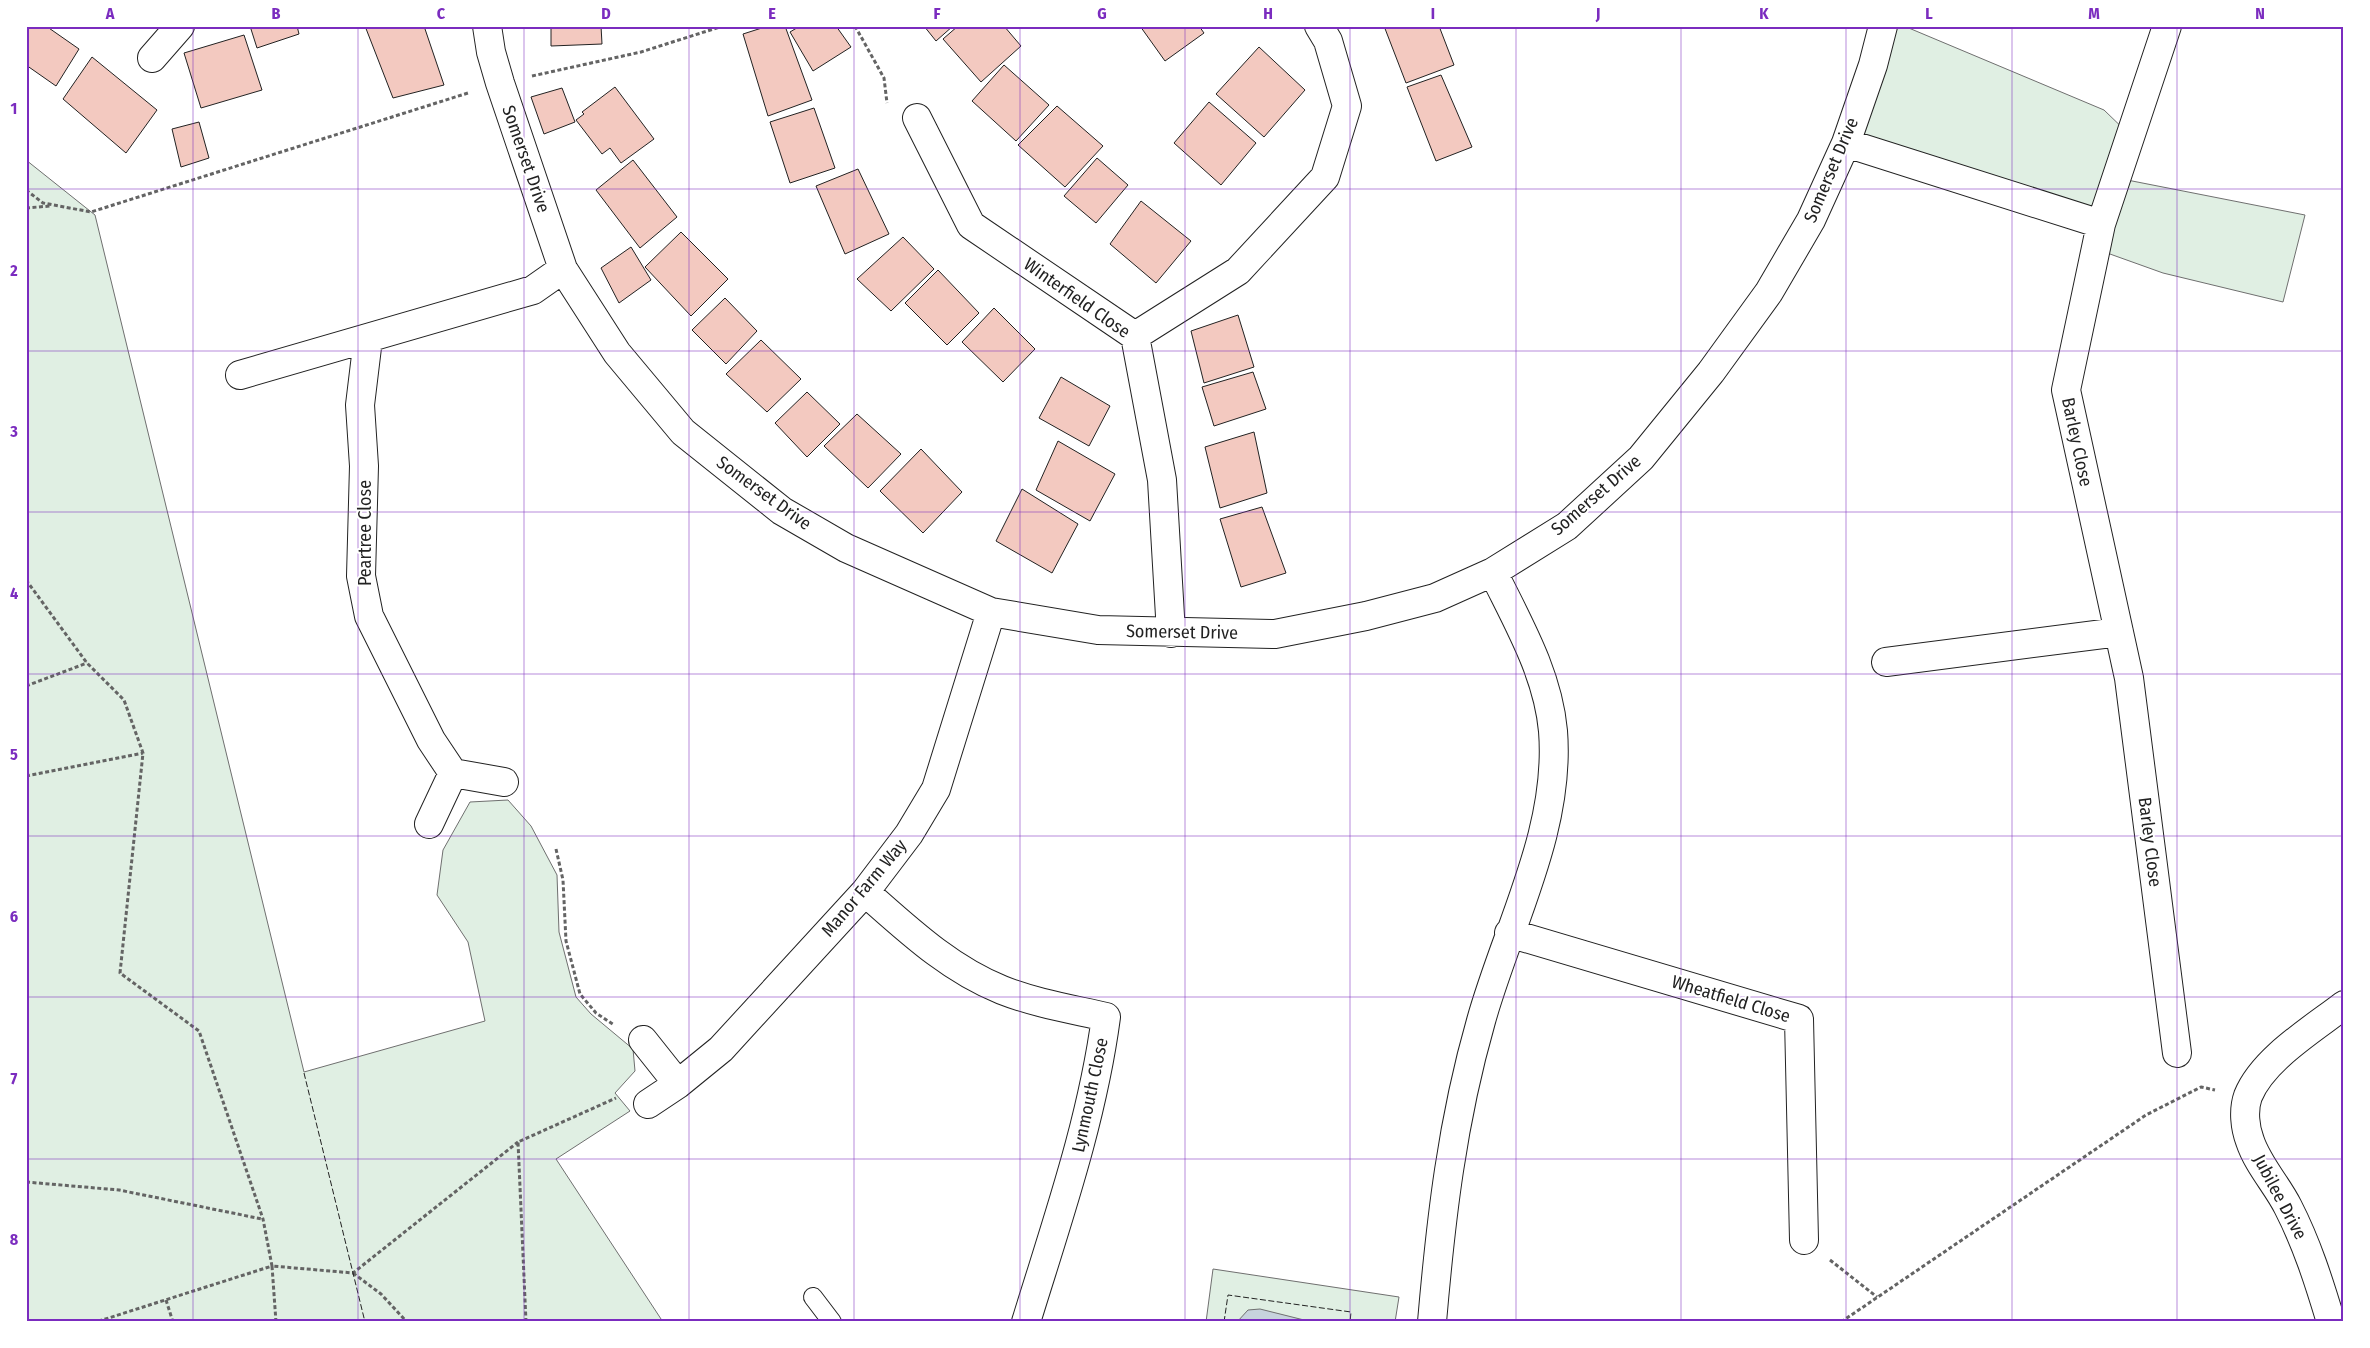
<svg xmlns="http://www.w3.org/2000/svg" width="2370" height="1348" viewBox="0 0 2370 1348" font-family="'Fira Sans Condensed',sans-serif">
  <style>
    .green { fill: #e0efe3; stroke: #6f6f6f }
    .water { fill: #c7d3dd; stroke: #6f6f6f }
    .building { fill: #f3c9c0; stroke: #222 }
    .lines { fill: none; stroke-linecap: round; stroke-linejoin: round }
    .lane-casing { stroke: #222; stroke-width: 20 }
    .street-casing { stroke: #222; stroke-width: 30 }
    .path { stroke: #646464; stroke-width: 3; stroke-dasharray: 4 2.5; stroke-linecap: butt }
    .lane { stroke: #fff; stroke-width: 18 }
    .street { stroke: #fff; stroke-width: 28 }
    .fence { stroke: #222; stroke-width: 1; stroke-dasharray: 6 2.5; stroke-linecap: butt }
    .grid { fill: none; stroke: #7b2cbf; stroke-width: 1; stroke-opacity: 0.55 }
    .labels { text-anchor: middle; stroke-width: 4; stroke-linejoin: round; paint-order: stroke }
    .street-label { font-size: 18px; fill: #222; stroke: #fff }
    .neatline { fill: none; stroke: #7b2cbf; stroke-width: 2 }
    .grid-label { font-size: 16px; text-anchor: middle; font-weight: bold; fill: #7b2cbf }
  </style>
  <rect width="100%" height="100%" fill="#fff"/>
  <path class="green" d="M 1882,26 L 1904,26 L 2104,110 L 2131,136 L 2117,178 L 2305,215 L 2283,302 L 2163,273 L 2096,249 L 2101,224 L 1846,143 Z
    M 26,160 L 95,215 L 304,1072 L 485,1021 L 468,942 L 437,895 L 443,850 L 470,802 L 508,800 L 531,826 L 557,875 L 559,932 L 576,997 L 591,1014 L 633,1049 L 635,1071 L 615,1093 L 630,1111 L 556,1159 L 663,1322 L 26,1322 Z
    M 1213,1269 L 1399,1297 L 1395,1322 L 1206,1322 Z"/>
  <path class="water" d="M 1260,1309 L 1312,1322 L 1237,1322 L 1248,1310 Z"/>
  <path class="building" d="M 26,26 L 46,26 L 79,49 L 56,86 L 26,65 Z
    M 250,26 L 297,26 L 299,34 L 257,48 Z
    M 365,26 L 424,26 L 444,85 L 393,98 Z
    M 551,26 L 601,26 L 602,44 L 551,46 Z
    M 768,26 L 785,26 L 812,100 L 768,116 L 743,34 Z
    M 800,26 L 836,26 L 851,47 L 813,71 L 790,32 Z
    M 924,26 L 953,26 L 936,41 Z
    M 958,26 L 1004,26 L 1021,46 L 981,82 L 943,39 Z
    M 1140,26 L 1199,26 L 1204,33 L 1165,61 Z
    M 1384,26 L 1439,26 L 1454,65 L 1406,83 Z
    M 244,35 L 262,90 L 201,108 L 184,53 Z
    M 1259,47 L 1305,90 L 1264,137 L 1216,94 Z
    M 92,57 L 157,110 L 126,153 L 63,99 Z
    M 1004,65 L 1049,105 L 1016,141 L 972,101 Z
    M 1441,75 L 1472,147 L 1436,161 L 1407,87 Z
    M 615,87 L 654,139 L 621,163 L 610,148 L 602,154 L 576,120 L 584,114 L 582,112 Z
    M 562,88 L 575,122 L 544,134 L 531,97 Z
    M 1209,102 L 1256,143 L 1221,185 L 1174,143 Z
    M 1057,106 L 1103,146 L 1065,187 L 1018,145 Z
    M 814,108 L 835,168 L 790,183 L 770,122 Z
    M 199,122 L 209,158 L 181,167 L 172,129 Z
    M 1097,158 L 1128,185 L 1096,223 L 1064,196 Z
    M 633,160 L 677,217 L 640,248 L 596,190 Z
    M 858,169 L 889,234 L 845,254 L 816,186 Z
    M 1141,201 L 1191,241 L 1156,283 L 1110,244 Z
    M 681,232 L 728,279 L 691,316 L 645,267 Z
    M 903,237 L 934,269 L 891,311 L 857,279 Z
    M 631,247 L 651,280 L 619,303 L 601,268 Z
    M 938,270 L 979,313 L 947,345 L 905,303 Z
    M 725,298 L 757,331 L 726,364 L 692,330 Z
    M 994,308 L 1035,349 L 1003,382 L 962,342 Z
    M 1238,315 L 1254,367 L 1204,383 L 1191,331 Z
    M 761,340 L 801,379 L 767,412 L 726,374 Z
    M 1253,372 L 1266,409 L 1214,426 L 1202,387 Z
    M 1061,377 L 1110,406 L 1089,446 L 1039,418 Z
    M 807,392 L 840,424 L 807,457 L 775,423 Z
    M 857,414 L 901,454 L 868,488 L 824,446 Z
    M 1254,432 L 1267,493 L 1220,508 L 1205,447 Z
    M 1058,441 L 1115,474 L 1090,521 L 1036,490 Z
    M 921,449 L 962,492 L 923,533 L 880,491 Z
    M 1022,489 L 1078,524 L 1052,573 L 996,541 Z
    M 1262,507 L 1286,573 L 1241,587 L 1220,519 Z"/>
  <g class="lines">
    <defs>
      <path id="lane" d="M 813,1297 L 832,1322"/>
      <path id="street" d="M 487,26 L 491,52 L 500,83 L 563,269 L 617,353 L 683,432 L 782,511 L 846,548 L 991,612 L 1098,630 L 1275,634 L 1366,616 L 1435,598 L 1493,572 L 1567,526 L 1641,458 L 1711,372 L 1769,292 L 1811,220 L 1846,143 L 1873,65 L 1883,26
        M 2167,26 L 2101,224 L 2066,390 L 2129,678 L 2177,1053
        M 152,58 L 180,26
        M 917,118 L 971,225 L 1135,336 L 1162,480 L 1171,633
        M 1846,143 L 2101,224
        M 1135,336 L 1238,271 L 1325,177 L 1347,106 L 1328,41 L 1319,26
        M 368,339 L 360,405 L 364,466 L 361,576 L 369,616 L 431,740 L 453,773 L 504,782
        M 240,375 L 533,290 L 563,269
        M 1886,662 L 2119,632
        M 429,824 L 453,773
        M 865,892 C 907,929 949,969 1002,990 C 1035,1003 1071,1009 1106,1017 C 1092,1122 1057,1221 1026,1322
        M 1509,933 L 1799,1019 L 1804,1240
        M 643,1040 L 678,1084
        M 648,1104 L 678,1084 L 721,1049 L 865,892 L 909,834 L 936,789 L 991,612
        M 1432,1322 C 1441,1218 1452,1122 1481,1021 C 1507,927 1561,832 1553,731 C 1548,674 1518,623 1493,572
        M 2331,1322 C 2319,1282 2307,1244 2288,1207 C 2277,1185 2258,1165 2250,1141 C 2245,1128 2243,1110 2248,1096 C 2263,1059 2313,1029 2344,1005"/>
    </defs>
    <use href="#lane" class="lane-casing"/>
    <use href="#street" class="street-casing"/>
    <path class="path" d="M 855,26 L 884,78 L 887,103
      M 532,76 L 641,52 L 723,26
      M 26,190 L 43,203 L 91,212 L 468,93
      M 26,208 L 50,206
      M 26,580 L 87,663 L 124,700 L 143,753 L 120,973 L 199,1031 L 263,1219 L 272,1266 L 96,1322
      M 26,686 L 87,663
      M 26,776 L 143,753
      M 556,849 L 563,880 L 566,941 L 580,994 L 596,1013 L 614,1025
      M 26,1182 L 119,1190 L 262,1219
      M 1830,1260 L 1877,1297
      M 353,1273 L 381,1294 L 407,1322
      M 166,1300 L 173,1322
      M 276,1322 L 272,1266 L 353,1273 L 518,1142
      M 526,1322 L 518,1142 L 616,1098
      M 1841,1322 L 2146,1115 L 2201,1087 L 2215,1090"/>
    <use href="#lane" class="lane"/>
    <use href="#street" class="street"/>
    <path class="fence" d="M 304,1073 L 365,1322
      M 1224,1322 L 1228,1295 L 1351,1312 L 1350,1322"/>
  </g>
  <path class="grid" d="M 193,26 L 193,1322M 358,26 L 358,1322M 524,26 L 524,1322M 689,26 L 689,1322M 854,26 L 854,1322M 1020,26 L 1020,1322M 1185,26 L 1185,1322M 1350,26 L 1350,1322M 1516,26 L 1516,1322M 1681,26 L 1681,1322M 1846,26 L 1846,1322M 2012,26 L 2012,1322M 2177,26 L 2177,1322M 26,189 L 2344,189M 26,351 L 2344,351M 26,512 L 2344,512M 26,674 L 2344,674M 26,836 L 2344,836M 26,997 L 2344,997M 26,1159 L 2344,1159"/>
  <g class="labels">
    <g class="street-label">
      <text transform="translate(526 159) rotate(71)" y="6">Somerset Drive</text>
      <text transform="translate(1831 170) rotate(-67)" y="6">Somerset Drive</text>
      <text transform="translate(1077 298) rotate(35)" y="6">Winterfield Close</text>
      <text transform="translate(2077 442) rotate(78)" y="6">Barley Close</text>
      <text transform="translate(764 493) rotate(36)" y="6">Somerset Drive</text>
      <text transform="translate(1596 495) rotate(-41)" y="6">Somerset Drive</text>
      <text transform="translate(365 533) rotate(-90)" y="6">Peartree Close</text>
      <text transform="translate(1182 632) rotate(1)" y="6">Somerset Drive</text>
      <text transform="translate(2150 842) rotate(83)" y="6">Barley Close</text>
      <text transform="translate(864 888) rotate(-50)" y="6">Manor Farm Way</text>
      <text transform="translate(1731 999) rotate(17)" y="6">Wheatfield Close</text>
      <text transform="translate(1090 1095) rotate(-78)" y="6">Lynmouth Close</text>
      <text transform="translate(2280 1197) rotate(62)" y="6">Jubilee Drive</text>
    </g>
  </g>
  <rect width="2370" height="1348" fill="none" stroke="#ffffff" stroke-width="55"/>
  <rect x="28" y="28" width="2314" height="1292" class="neatline"/>
  <g class="grid-label">
    <text x="110" y="19">A</text>
    <text x="276" y="19">B</text>
    <text x="441" y="19">C</text>
    <text x="606" y="19">D</text>
    <text x="772" y="19">E</text>
    <text x="937" y="19">F</text>
    <text x="1102" y="19">G</text>
    <text x="1268" y="19">H</text>
    <text x="1433" y="19">I</text>
    <text x="1598" y="19">J</text>
    <text x="1764" y="19">K</text>
    <text x="1929" y="19">L</text>
    <text x="2094" y="19">M</text>
    <text x="2260" y="19">N</text>
    <text x="14" y="114">1</text>
    <text x="14" y="276">2</text>
    <text x="14" y="437">3</text>
    <text x="14" y="599">4</text>
    <text x="14" y="760">5</text>
    <text x="14" y="922">6</text>
    <text x="14" y="1084">7</text>
    <text x="14" y="1245">8</text>
  </g>
</svg>
